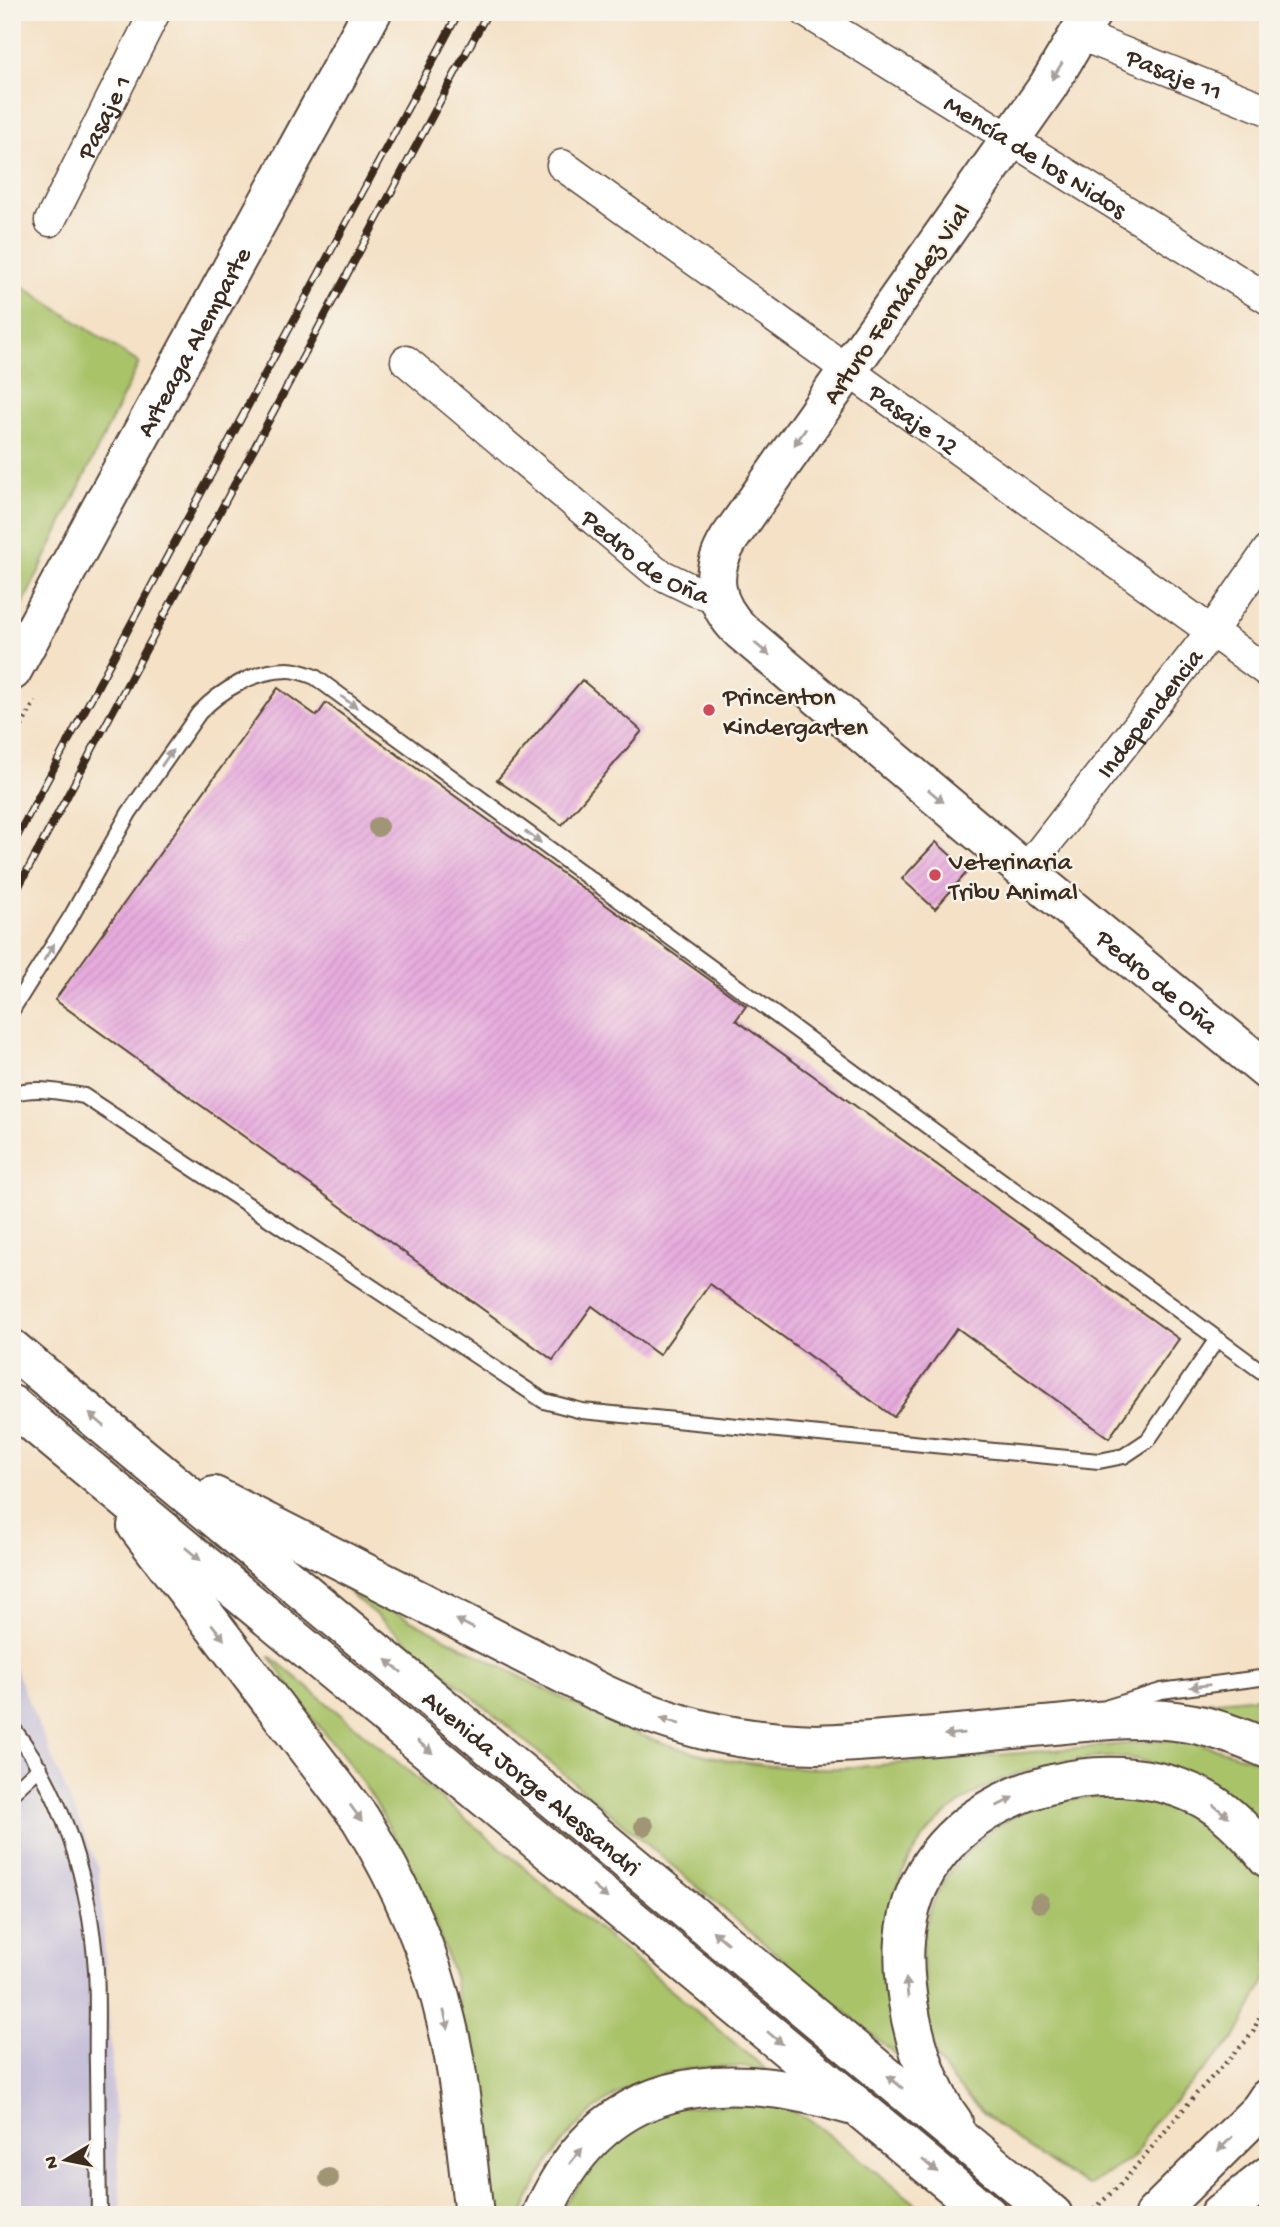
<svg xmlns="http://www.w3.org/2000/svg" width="1280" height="2227" viewBox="0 0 1280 2227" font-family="'Gochi Hand',sans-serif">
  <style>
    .industrial { fill: #c6c0d9 }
    .grass { fill: #a9c369; stroke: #727644; stroke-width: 2 }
    .building { fill: url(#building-hatch) }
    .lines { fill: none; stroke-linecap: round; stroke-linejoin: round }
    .lane-casing { stroke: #574537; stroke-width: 18 }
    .street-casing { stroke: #574537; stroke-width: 33 }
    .secondary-casing { stroke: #574537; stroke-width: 42 }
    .primary-casing { stroke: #574537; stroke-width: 42 }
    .highway-casing { stroke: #574537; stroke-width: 42 }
    .path { stroke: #574537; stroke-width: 4.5; stroke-dasharray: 2 5; stroke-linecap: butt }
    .lane { stroke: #fff; stroke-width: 14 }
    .street { stroke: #fff; stroke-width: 30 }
    .secondary { stroke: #fff; stroke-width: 38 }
    .primary { stroke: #fff; stroke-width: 38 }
    .highway { stroke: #fff; stroke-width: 38 }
    .rail-casing { stroke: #3b2a1e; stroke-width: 8 }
    .rail { stroke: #f7f3e8; stroke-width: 5; stroke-dasharray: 16; stroke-linecap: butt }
    .tree { fill: #a09676 }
    .oneway { fill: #a79f9a }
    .poi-dot { fill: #d1495b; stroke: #f7f3e8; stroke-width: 2.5 }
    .labels { text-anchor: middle; stroke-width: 5; stroke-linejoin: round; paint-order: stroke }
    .street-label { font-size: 26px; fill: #3b2a1e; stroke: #f7f3e8 }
    .poi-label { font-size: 26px; fill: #3b2a1e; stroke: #f7f3e8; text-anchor: start }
  </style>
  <defs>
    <pattern id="building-hatch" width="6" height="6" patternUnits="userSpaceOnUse" patternTransform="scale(1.75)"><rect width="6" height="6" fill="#e7acde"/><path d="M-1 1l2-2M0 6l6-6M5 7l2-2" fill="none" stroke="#c794be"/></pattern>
  </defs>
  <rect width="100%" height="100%" fill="#f7f3e8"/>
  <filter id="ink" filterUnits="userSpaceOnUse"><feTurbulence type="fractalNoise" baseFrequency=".0143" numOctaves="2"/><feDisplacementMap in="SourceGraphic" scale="14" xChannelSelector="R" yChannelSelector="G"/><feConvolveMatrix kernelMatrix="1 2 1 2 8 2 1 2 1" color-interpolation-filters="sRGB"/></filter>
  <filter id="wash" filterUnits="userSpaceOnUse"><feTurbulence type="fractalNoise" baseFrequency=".00686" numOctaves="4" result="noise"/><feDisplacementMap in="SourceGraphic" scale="28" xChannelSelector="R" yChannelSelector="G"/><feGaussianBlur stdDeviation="1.57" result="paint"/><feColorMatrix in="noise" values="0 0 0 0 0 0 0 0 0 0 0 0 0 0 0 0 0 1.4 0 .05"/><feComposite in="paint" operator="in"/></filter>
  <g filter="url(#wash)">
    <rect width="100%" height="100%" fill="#f4e1c6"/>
    <path class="industrial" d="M 12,1662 L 99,1869 L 122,2215 L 12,2215 Z"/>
    <path class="grass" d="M 12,279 L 139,363 L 12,627 Z
      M 337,1582 L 607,1721 C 686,1757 758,1770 845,1768 L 1184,1739 L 1268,1764 L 1268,1829 C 1240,1813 1212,1798 1183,1783 C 1172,1776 1159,1766 1146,1762 C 1117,1752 1064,1760 1035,1768 C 890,1809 857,1936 909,2066 Z
      M 269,1655 L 767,2070 C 648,2052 566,2105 522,2215 L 492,2215 L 454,1976 L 422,1889 L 375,1801 L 343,1755 L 307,1712 Z
      M 1268,1696 L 1268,1730 L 1196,1703 Z
      M 1097,1796 L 1151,1801 L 1177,1810 L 1223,1835 L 1257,1871 L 1268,1890 L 1268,1975 L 1236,2037 L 1153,2123 L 1135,2156 L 1088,2186 C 1040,2157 990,2126 954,2082 C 949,2075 942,2068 938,2061 C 927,2038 927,2013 925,1988 C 924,1976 922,1963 922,1951 C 924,1886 979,1824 1039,1806 C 1057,1800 1078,1799 1097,1796 Z
      M 772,2103 L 808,2118 L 930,2215 L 560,2215 L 563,2206 L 609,2143 L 674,2107 Z"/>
    <g id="blocks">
      <path class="building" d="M 582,680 L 642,731 L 562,825 L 497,780 Z
        M 278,688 L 317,716 L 326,703 L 746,1006 L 736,1020 L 1179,1339 L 1109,1438 L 957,1328 L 894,1417 L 710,1284 L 659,1355 L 592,1306 L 553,1360 L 55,1000 Z
        M 936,842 L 968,871 L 935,909 L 902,879 Z"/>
    </g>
  </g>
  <g filter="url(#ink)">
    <use href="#blocks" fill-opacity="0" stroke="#574537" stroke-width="2"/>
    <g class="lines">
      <defs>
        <path id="lane" d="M 12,1010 L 72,915 L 129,813 L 199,713 C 221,690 255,670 288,670 C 297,670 307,674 315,677 L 1268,1376
          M 12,1094 C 36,1086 60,1092 84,1096 L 544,1401 L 582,1411 L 1099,1461 L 1124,1456 L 1148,1440 L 1217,1339
          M 1108,1707 L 1161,1691 L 1268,1677
          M 12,1727 C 65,1795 90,1885 96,1970 C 98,2002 96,2034 97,2066 C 98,2115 98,2165 99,2215
          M 12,1793 L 40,1767"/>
        <g id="street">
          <path id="s1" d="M 806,12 L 1268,299"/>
          <path id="s2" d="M 1080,35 L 1268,110"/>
          <path id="s3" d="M 562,165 L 1268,672"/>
          <path id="s4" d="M 50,221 L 155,12"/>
          <path id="s5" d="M 406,361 L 656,572 L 695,591 L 719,598"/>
          <path id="s6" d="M 1025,871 L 1211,632 L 1268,550"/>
        </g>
        <g id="secondary">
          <path id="s7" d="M 1092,12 L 1048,86 L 729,539 C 708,573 713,604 741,631 L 1025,871 L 1268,1071"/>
          <path id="s8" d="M 12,671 L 372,12"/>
        </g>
        <path id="primary" d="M 1154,2215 L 1268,2102
          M 1219,2215 L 1268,2176"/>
        <g id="highway">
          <path id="s9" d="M 12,1349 L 1053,2215"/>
          <path d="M 12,1405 L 988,2215"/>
          <path d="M 214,1496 L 601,1693 C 675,1727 735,1742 817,1744 C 893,1741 969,1733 1044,1726 C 1089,1722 1138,1715 1182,1722 C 1212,1726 1240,1737 1268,1749"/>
          <path d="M 137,1526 L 360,1818 C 400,1883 430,1950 447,2024 C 462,2086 466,2152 474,2215"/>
          <path d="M 1262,2107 L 1268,2098"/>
          <path d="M 953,2122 C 931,2093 919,2055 911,2019 C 902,1973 899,1923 922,1879 C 971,1783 1120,1748 1211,1803 C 1233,1817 1251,1837 1268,1858"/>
          <path d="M 542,2215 C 601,2077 719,2066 850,2105"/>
        </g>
      </defs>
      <use href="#lane" class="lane-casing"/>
      <use href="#street" class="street-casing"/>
      <use href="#secondary" class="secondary-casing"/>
      <use href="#primary" class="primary-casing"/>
      <use href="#highway" class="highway-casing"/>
      <path class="path" d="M 12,745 L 35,701
        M 1089,2214 L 1122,2183 L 1197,2093 L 1246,2041 L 1253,2032 L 1268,1997"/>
      <use href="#lane" class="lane"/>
      <use href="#street" class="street"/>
      <use href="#secondary" class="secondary"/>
      <use href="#primary" class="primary"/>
      <use href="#highway" class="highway"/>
      <defs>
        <path id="rail" d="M 12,846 L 459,12
          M 12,899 L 488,12"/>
      </defs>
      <use href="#rail" class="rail-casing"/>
      <use href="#rail" class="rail"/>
    </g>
    <g class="tree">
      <circle cx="378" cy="827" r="10"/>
      <circle cx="644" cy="1826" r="10"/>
      <circle cx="1040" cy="1903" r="10"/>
      <circle cx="329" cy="2178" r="10"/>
    </g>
    <defs><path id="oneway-solid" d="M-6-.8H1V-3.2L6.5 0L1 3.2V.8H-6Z" transform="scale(1.75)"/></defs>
    <g class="oneway">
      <use href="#oneway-solid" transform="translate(1057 71) rotate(122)"/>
      <use href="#oneway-solid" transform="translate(800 437) rotate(125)"/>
      <use href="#oneway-solid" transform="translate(762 649) rotate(40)"/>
      <use href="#oneway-solid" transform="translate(349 702) rotate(36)"/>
      <use href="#oneway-solid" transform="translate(167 758) rotate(-55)"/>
      <use href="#oneway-solid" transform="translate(936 796) rotate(40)"/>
      <use href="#oneway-solid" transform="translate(533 837) rotate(36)"/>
      <use href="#oneway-solid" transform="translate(49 952) rotate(-58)"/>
      <use href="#oneway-solid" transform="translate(97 1420) rotate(-140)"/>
      <use href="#oneway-solid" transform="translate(193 1554) rotate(40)"/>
      <use href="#oneway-solid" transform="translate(465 1624) rotate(-153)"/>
      <use href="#oneway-solid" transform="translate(218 1632) rotate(52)"/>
      <use href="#oneway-solid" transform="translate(394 1666) rotate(-140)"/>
      <use href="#oneway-solid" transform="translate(1200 1686) rotate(173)"/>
      <use href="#oneway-solid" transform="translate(670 1721) rotate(-162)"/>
      <use href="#oneway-solid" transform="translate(954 1734) rotate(175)"/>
      <use href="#oneway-solid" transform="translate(425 1747) rotate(40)"/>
      <use href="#oneway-solid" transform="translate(1005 1802) rotate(-27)"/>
      <use href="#oneway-solid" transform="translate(1221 1811) rotate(37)"/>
      <use href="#oneway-solid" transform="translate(356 1813) rotate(54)"/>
      <use href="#oneway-solid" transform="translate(600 1892) rotate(40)"/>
      <use href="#oneway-solid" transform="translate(720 1937) rotate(-140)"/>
      <use href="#oneway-solid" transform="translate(907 1988) rotate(-96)"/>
      <use href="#oneway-solid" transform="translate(446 2020) rotate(77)"/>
      <use href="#oneway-solid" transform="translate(775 2038) rotate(40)"/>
      <use href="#oneway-solid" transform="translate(895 2082) rotate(-140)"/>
      <use href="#oneway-solid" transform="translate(1225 2144) rotate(135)"/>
      <use href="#oneway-solid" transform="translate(576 2156) rotate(-50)"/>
      <use href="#oneway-solid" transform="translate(930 2166) rotate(40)"/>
    </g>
  </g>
  <g class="poi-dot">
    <circle cx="709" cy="710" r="7"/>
    <circle cx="935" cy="875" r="7"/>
  </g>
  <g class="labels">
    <g class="street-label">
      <text dy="9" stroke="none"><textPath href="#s2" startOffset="102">Pasaje 11</textPath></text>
      <text dy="9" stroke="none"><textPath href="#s4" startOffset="117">Pasaje 1</textPath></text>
      <text dy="9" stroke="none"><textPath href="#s1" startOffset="271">Mencía de los Nidos</textPath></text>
      <text transform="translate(895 303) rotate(-55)" y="9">Arturo Fernández Vial</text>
      <text dy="9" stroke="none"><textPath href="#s8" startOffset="376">Arteaga Alemparte</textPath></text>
      <text dy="9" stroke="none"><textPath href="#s3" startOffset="434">Pasaje 12</textPath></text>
      <text dy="9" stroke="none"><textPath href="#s5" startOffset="310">Pedro de Oña</textPath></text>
      <text dy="9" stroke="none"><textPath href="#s6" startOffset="201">Independencia</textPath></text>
      <text dy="9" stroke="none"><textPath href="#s7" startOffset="1286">Pedro de Oña</textPath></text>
      <text dy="9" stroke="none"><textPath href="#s9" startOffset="677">Avenida Jorge Alessandri</textPath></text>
    </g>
    <g class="poi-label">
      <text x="723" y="704">Princenton<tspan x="723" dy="30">Kindergarten</tspan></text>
      <text x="949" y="869">Veterinaria<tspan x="949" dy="30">Tribu Animal</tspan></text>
    </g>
  </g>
  <rect width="1280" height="2227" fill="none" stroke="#f7f3e8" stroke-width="42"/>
  <g transform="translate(66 2160) rotate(260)" stroke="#f7f3e8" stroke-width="5" paint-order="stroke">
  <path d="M0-5L12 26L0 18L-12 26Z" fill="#3b2a1e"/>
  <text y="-10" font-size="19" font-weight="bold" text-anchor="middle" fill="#3b2a1e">N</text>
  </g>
</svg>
